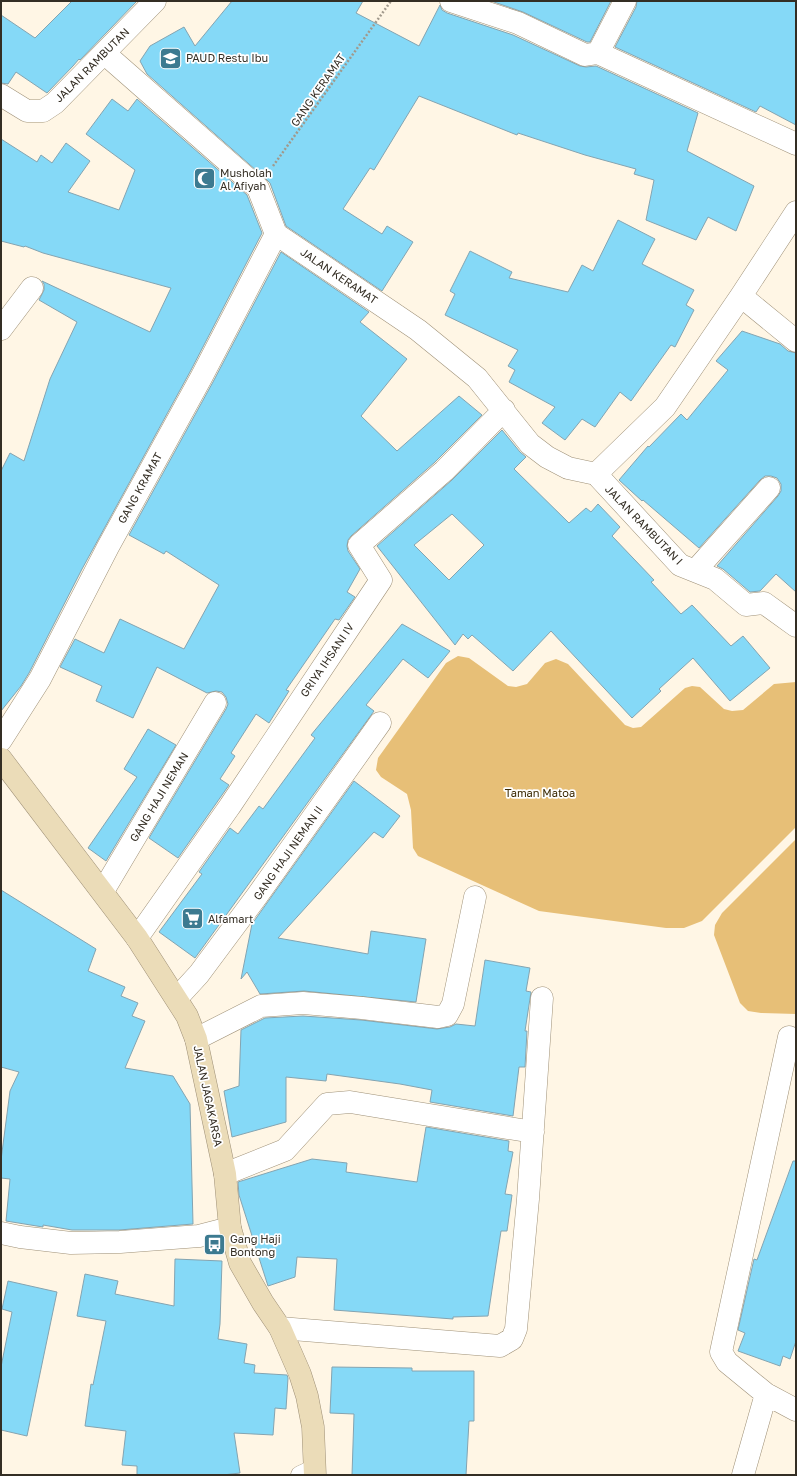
<svg xmlns="http://www.w3.org/2000/svg" width="797" height="1476" viewBox="0 0 797 1476" font-family="'Golos Text',sans-serif">
  <style>
    .green { fill: #e7bf77 }
    .building { fill: #85d9f7; stroke: #84a4b1; fill-rule: evenodd }
    .lines { fill: none; stroke-linecap: round; stroke-linejoin: round }
    .service-casing { stroke: #9f9178; stroke-width: 19 }
    .minor-casing { stroke: #9f9178; stroke-width: 23 }
    .secondary-casing { stroke: #9f9178; stroke-width: 23 }
    .path { stroke: #a1998c; stroke-width: 2.5; stroke-dasharray: 2 2; stroke-linecap: butt }
    .service { stroke: #fff; stroke-width: 18 }
    .minor { stroke: #fff; stroke-width: 22 }
    .secondary { stroke: #ebdcb8; stroke-width: 22 }
    .labels { text-anchor: middle; stroke-width: 3.5; stroke-linejoin: round; paint-order: stroke }
    .poi-label { font-size: 11px; fill: #342e24; stroke: #fff; text-anchor: start }
    .street-label { font-size: 11px; fill: #342e24; stroke: #fff }
    .park-label { font-size: 11px; fill: #3b2902; stroke: #fff }
  </style>
  <rect width="100%" height="100%" fill="#fff6e5"/>
  <path class="green" d="M 458,656 L 469,658 L 508,686 L 516,687 L 527,684 L 545,663 L 556,659 L 568,664 L 625,725 L 633,728 L 641,727 L 685,688 L 692,686 L 700,687 L 724,709 L 732,711 L 743,710 L 774,684 L 796,682 L 796,827 L 702,921 L 684,928 L 666,928 L 539,911 L 418,856 L 413,848 L 411,810 L 407,794 L 381,777 L 376,770 L 378,758 L 446,663 Z
    M 796,839 L 796,1014 L 761,1013 L 748,1011 L 740,1003 L 714,935 L 715,925 L 722,913 Z"/>
  <path class="building" d="M 72,1 L 137,1 L 80,60 L 79,59 L 73,66 L 47,93 L 16,72 L 8,84 L 1,83 L 1,15 L 35,38 Z
    M 232,1 L 363,1 L 356,13 L 419,46 L 440,5 L 442,10 L 447,13 L 513,35 L 580,66 L 586,67 L 596,66 L 698,113 L 687,151 L 754,186 L 736,231 L 708,217 L 696,240 L 646,220 L 654,180 L 634,174 L 636,169 L 585,155 L 518,133 L 517,135 L 419,96 L 374,170 L 370,168 L 343,209 L 382,234 L 387,226 L 413,242 L 382,291 L 286,226 L 270,183 L 266,179 L 147,74 L 140,61 L 150,46 L 184,27 L 195,46 Z
    M 491,1 L 611,1 L 590,42 L 587,42 L 523,12 Z
    M 637,1 L 796,1 L 796,125 L 760,106 L 756,112 L 615,47 L 636,7 Z
    M 112,99 L 128,111 L 137,99 L 247,195 L 262,233 L 191,370 L 82,569 L 29,673 L 21,686 L 1,711 L 1,471 L 10,453 L 24,461 L 50,379 L 77,322 L 39,300 L 44,290 L 44,284 L 42,281 L 150,332 L 171,288 L 43,253 L 25,246 L 24,247 L 1,241 L 1,139 L 37,162 L 41,155 L 52,163 L 66,143 L 90,161 L 68,192 L 119,210 L 135,170 L 86,134 Z
    M 618,220 L 655,239 L 642,264 L 694,290 L 686,305 L 694,310 L 675,347 L 671,345 L 631,401 L 620,392 L 595,427 L 582,419 L 565,440 L 542,423 L 555,407 L 509,382 L 515,370 L 508,366 L 518,350 L 445,315 L 455,294 L 450,291 L 470,251 L 512,272 L 509,278 L 568,292 L 582,265 L 593,271 Z
    M 281,252 L 369,312 L 360,322 L 407,359 L 361,416 L 397,451 L 459,396 L 482,415 L 435,462 L 351,536 L 348,540 L 347,546 L 348,551 L 360,569 L 347,592 L 355,597 L 339,620 L 335,619 L 286,690 L 289,691 L 269,723 L 256,714 L 231,753 L 235,756 L 220,779 L 229,785 L 178,858 L 149,838 L 226,709 L 228,704 L 226,697 L 222,692 L 216,691 L 207,693 L 157,667 L 133,718 L 96,701 L 102,686 L 60,667 L 75,639 L 104,653 L 120,619 L 184,649 L 219,585 L 166,551 L 164,554 L 129,535 L 213,382 Z
    M 742,331 L 780,344 L 788,351 L 796,353 L 796,592 L 776,574 L 760,591 L 750,592 L 723,569 L 717,566 L 778,496 L 781,491 L 781,484 L 777,478 L 771,476 L 765,476 L 760,480 L 699,548 L 643,500 L 642,501 L 619,480 L 648,446 L 649,447 L 681,414 L 687,420 L 728,370 L 716,361 Z
    M 502,430 L 520,452 L 526,457 L 514,469 L 569,523 L 586,508 L 591,512 L 598,504 L 620,527 L 612,536 L 654,580 L 651,582 L 681,614 L 692,605 L 731,646 L 743,636 L 770,668 L 730,701 L 693,658 L 659,689 L 661,691 L 632,718 L 551,631 L 513,671 L 472,635 L 468,639 L 463,634 L 455,645 L 377,546 L 452,480 ZM 452,514 L 484,545 L 449,580 L 414,545 Z
    M 402,624 L 450,651 L 428,678 L 403,659 L 366,705 L 374,711 L 195,958 L 159,932 L 202,874 L 199,872 L 230,828 L 238,834 L 259,806 L 263,809 L 315,738 L 311,735 Z
    M 148,729 L 176,745 L 106,861 L 88,848 L 137,777 L 124,769 Z
    M 354,781 L 400,816 L 383,838 L 374,832 L 278,938 L 368,954 L 371,931 L 426,939 L 416,1002 L 304,991 L 260,994 L 247,972 L 241,979 L 252,924 Z
    M 1,890 L 96,949 L 88,971 L 125,987 L 121,996 L 138,1003 L 132,1016 L 145,1021 L 125,1068 L 173,1076 L 190,1104 L 193,1224 L 119,1230 L 72,1230 L 43,1225 L 43,1227 L 6,1221 L 10,1179 L 1,1178 L 1,1160 L 10,1091 L 19,1072 L 1,1067 Z
    M 485,960 L 530,968 L 526,991 L 531,992 L 525,1031 L 527,1031 L 525,1067 L 519,1067 L 513,1116 L 430,1102 L 432,1090 L 400,1084 L 327,1074 L 326,1081 L 286,1077 L 286,1122 L 232,1137 L 224,1091 L 239,1086 L 241,1030 L 265,1018 L 303,1016 L 361,1020 L 437,1029 L 450,1027 L 456,1024 L 475,1026 Z
    M 426,1127 L 509,1141 L 508,1151 L 513,1152 L 505,1194 L 512,1195 L 507,1231 L 501,1231 L 488,1316 L 453,1317 L 453,1319 L 334,1310 L 337,1259 L 297,1257 L 295,1277 L 268,1286 L 239,1195 L 238,1182 L 312,1159 L 347,1163 L 346,1172 L 417,1182 Z
    M 793,1161 L 796,1161 L 796,1341 L 790,1359 L 783,1356 L 780,1366 L 738,1351 L 745,1333 L 738,1330 L 754,1259 L 757,1260 Z
    M 175,1259 L 222,1261 L 220,1324 L 218,1339 L 247,1344 L 244,1363 L 255,1365 L 254,1373 L 287,1375 L 288,1378 L 286,1409 L 275,1408 L 273,1435 L 234,1433 L 240,1473 L 223,1475 L 137,1475 L 137,1466 L 122,1465 L 126,1431 L 85,1426 L 91,1384 L 93,1385 L 106,1321 L 77,1316 L 85,1274 L 118,1281 L 115,1294 L 174,1306 Z
    M 8,1281 L 57,1292 L 27,1436 L 1,1430 L 1,1367 L 12,1312 L 2,1309 Z
    M 332,1367 L 412,1368 L 412,1371 L 474,1371 L 474,1421 L 469,1421 L 466,1475 L 352,1475 L 354,1414 L 330,1413 Z"/>
  <g class="lines">
    <defs>
      <path id="service" d="M 300,1475 L 315,1468"/>
      <path id="minor" d="M 451,1 L 518,23 L 585,55 L 598,53 L 625,1
        M 104,53 L 258,188 L 276,234 L 418,330 L 477,378 L 530,444 L 547,457 L 568,468 L 596,474
        M 598,53 L 796,144
        M 1,95 L 27,111 L 43,111 L 55,103 L 155,1
        M 741,296 L 796,341
        M 1,329 L 32,288
        M 596,474 L 665,407 L 741,296 L 796,212
        M 596,474 L 680,565 L 715,579 L 746,605 L 764,603 L 796,626
        M 695,571 L 769,488
        M 1,740 L 40,679 L 108,547 L 202,376 L 276,234
        M 103,891 L 215,703
        M 137,938 L 230,806 L 381,580 L 359,545 L 444,471 L 504,410
        M 177,998 L 199,974 L 257,896 L 380,723
        M 789,1037 L 721,1352 L 727,1362 L 766,1394 L 796,1410
        M 196,1039 L 261,1006 L 303,1003 L 362,1008 L 438,1017 L 447,1015 L 453,1004 L 475,897
        M 225,1174 L 285,1150 L 327,1104 L 350,1102 L 533,1132
        M 1,1233 L 20,1237 L 71,1243 L 120,1242 L 199,1236 L 230,1228
        M 280,1328 L 500,1346 L 512,1339 L 516,1329 L 528,1199 L 542,998
        M 743,1475 L 766,1394"/>
      <path id="secondary" d="M 1,759 L 137,938 L 187,1016 L 196,1039 L 225,1174 L 230,1228 L 240,1263 L 263,1303 L 280,1328 L 300,1374 L 307,1396 L 313,1427 L 315,1475"/>
    </defs>
    <use href="#service" class="service-casing"/>
    <use href="#minor" class="minor-casing"/>
    <use href="#secondary" class="secondary-casing"/>
    <path class="path" d="M 273,166 L 391,1"/>
    <use href="#service" class="service"/>
    <use href="#minor" class="minor"/>
    <use href="#secondary" class="secondary"/>
  </g>
  <defs>
    <symbol id="school-square" viewBox="-11 -11 22 22"><rect x="-9" y="-9" width="18" height="18" rx="4" fill="#3c7a90" stroke="#fff"/><path d="M0-5L7-2L0 1L-7-2ZM-4 1L0 2.5L4 1V4Q0 6-4 4Z" fill="#fff"/></symbol>
    <symbol id="mosque-square" viewBox="-11 -11 22 22"><rect x="-9" y="-9" width="18" height="18" rx="4" fill="#3c7a90" stroke="#fff"/><path d="M3.5-4.9A6 6 0 1 0 3.5 4.9A5 5 0 1 1 3.5-4.9Z" fill="#fff"/></symbol>
    <symbol id="supermarket-square" viewBox="-11 -11 22 22"><rect x="-9" y="-9" width="18" height="18" rx="4" fill="#3c7a90" stroke="#fff"/><path d="M-6-5.5h2.5l.6 2H6L4.5 2H-2.5L-4.4-4H-6ZM-1.5 3.2a1.3 1.3 0 1 0 .1 0ZM3 3.2a1.3 1.3 0 1 0 .1 0Z" fill="#fff"/></symbol>
    <symbol id="bus-square" viewBox="-11 -11 22 22"><rect x="-9" y="-9" width="18" height="18" rx="4" fill="#3c7a90" stroke="#fff"/><path d="M-5-6H5V4H4V6H2V4H-2V6H-4V4H-5ZM-3.5-4V0h7V-4ZM-3.5 1.2v1.5H-2V1.2ZM2 1.2v1.5H3.5V1.2Z" fill="#fff"/></symbol>
  </defs>
  <g fill-rule="evenodd">
    <use href="#school-square" x="158" y="46" width="25" height="25"/>
    <use href="#mosque-square" x="192" y="166" width="25" height="25"/>
    <use href="#supermarket-square" x="180" y="906" width="25" height="25"/>
    <use href="#bus-square" x="202" y="1232" width="25" height="25"/>
  </g>
  <g class="labels">
    <g class="poi-label">
      <text x="186" y="62">PAUD Restu Ibu</text>
      <text x="220" y="177">Musholah<tspan x="220" dy="13">Al Afiyah</tspan></text>
      <text x="208" y="923">Alfamart</text>
      <text x="230" y="1243">Gang Haji<tspan x="230" dy="13">Bontong</tspan></text>
    </g>
    <g class="street-label">
      <text transform="translate(92 65) rotate(-45)" y="4">JALAN RAMBUTAN</text>
      <text transform="translate(318 90) rotate(-55)" y="4">GANG KERAMAT</text>
      <text transform="translate(339 276) rotate(34)" y="4">JALAN KERAMAT</text>
      <text transform="translate(140 488) rotate(-61)" y="4">GANG KRAMAT</text>
      <text transform="translate(644 525) rotate(46)" y="4">JALAN RAMBUTAN I</text>
      <text transform="translate(327 660) rotate(-56)" y="4">GRIYA IHSANI IV</text>
      <text transform="translate(159 797) rotate(-59)" y="4">GANG HAJI NEMAN</text>
      <text transform="translate(288 853) rotate(-55)" y="4">GANG HAJI NEMAN II</text>
      <text transform="translate(208 1096) rotate(78)" y="4">JALAN JAGAKARSA</text>
    </g>
    <g class="park-label">
      <text x="540" y="797">Taman Matoa</text>
    </g>
  </g>
  <rect width="797" height="1476" fill="none" stroke="#342e24" stroke-width="4"/>
</svg>
